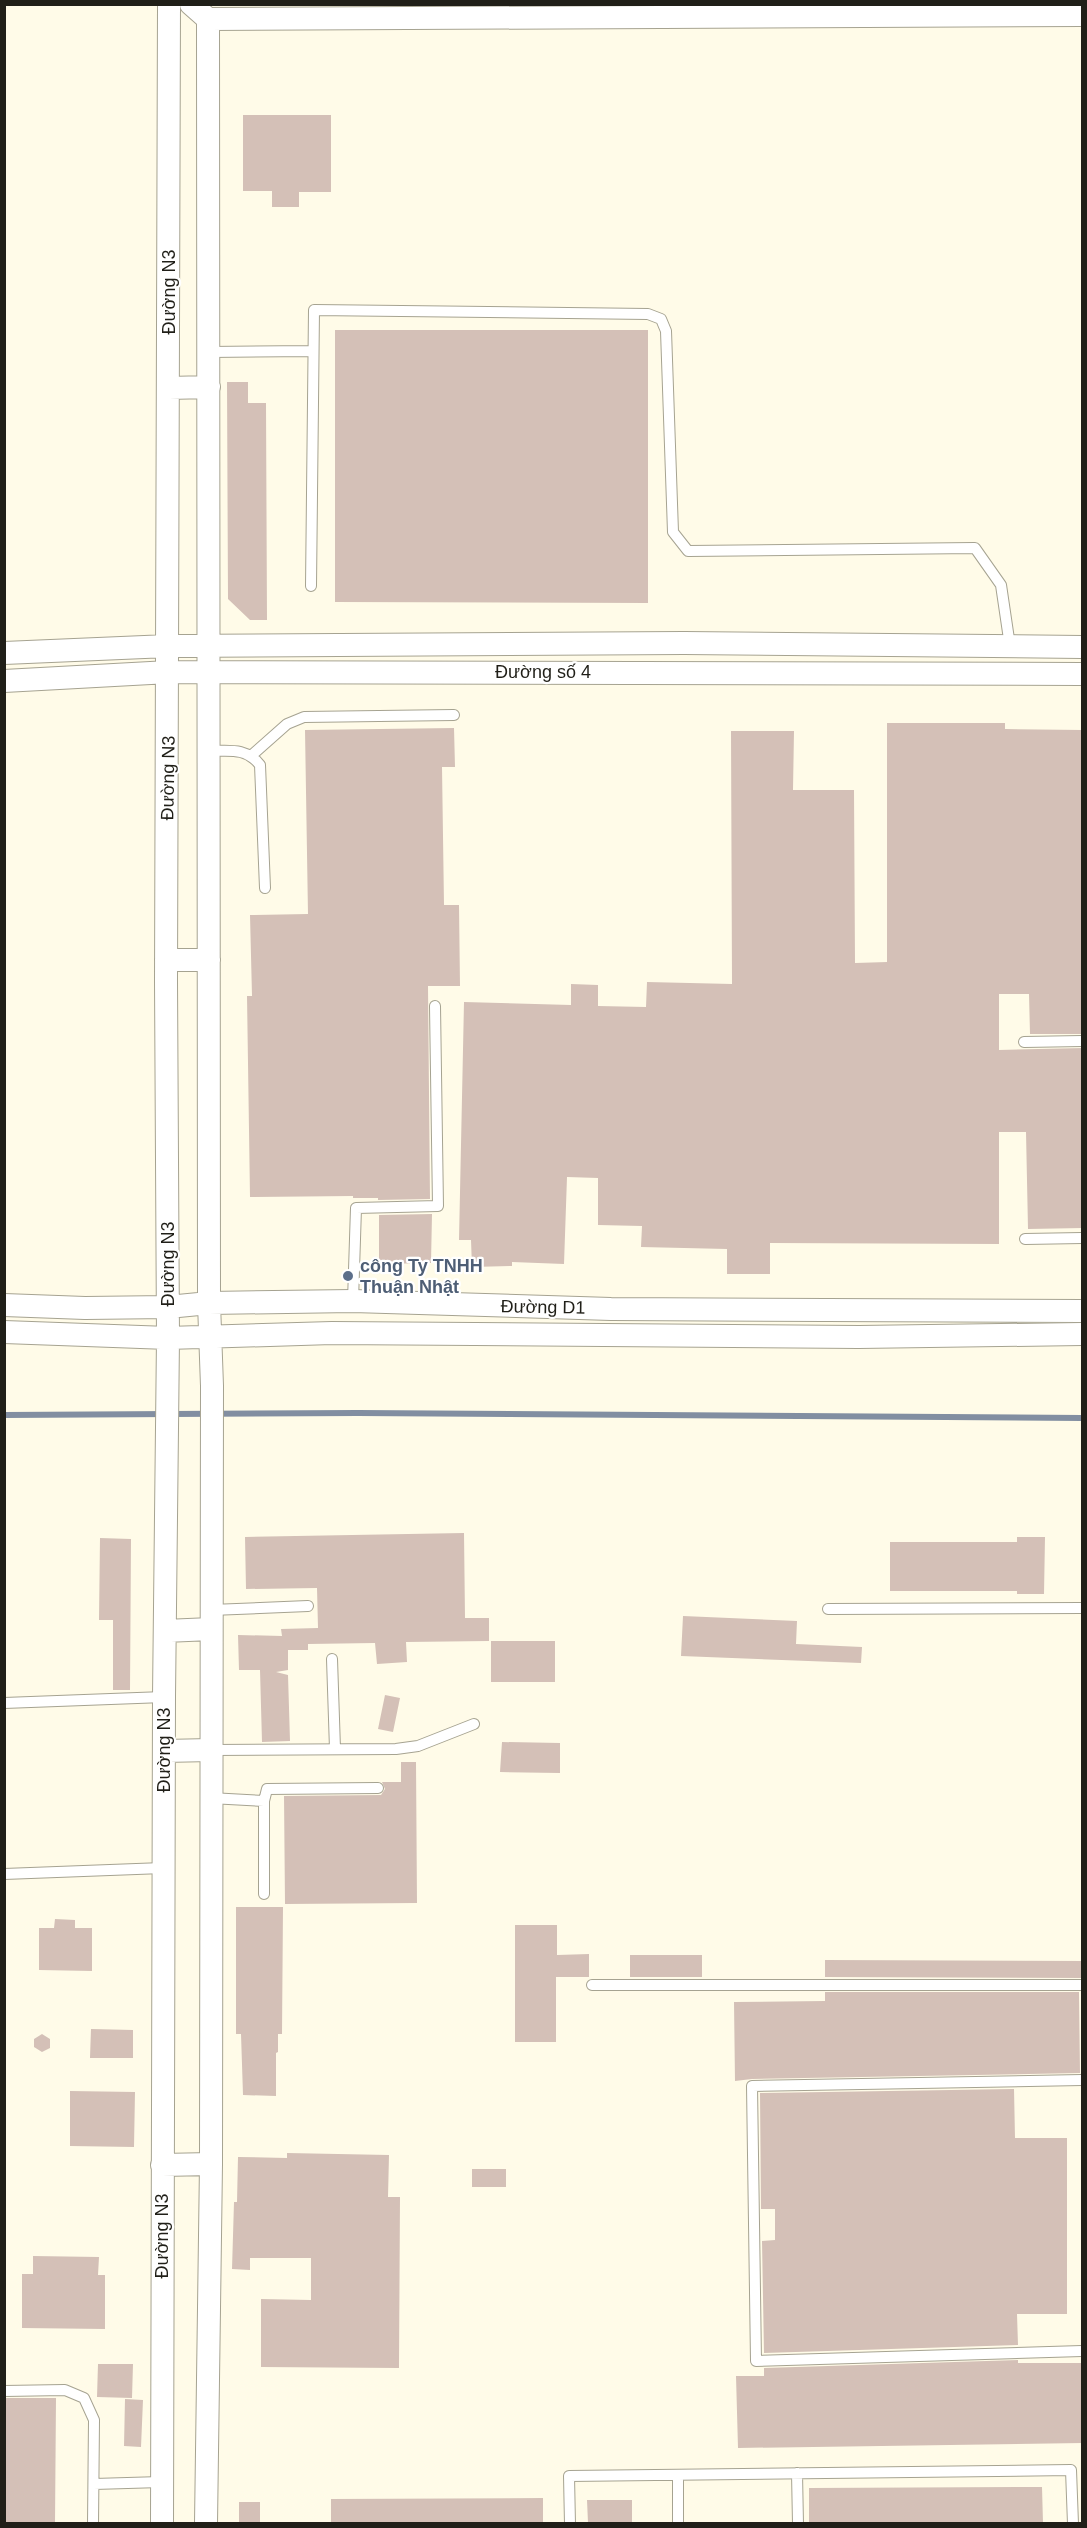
<svg xmlns="http://www.w3.org/2000/svg" width="1087" height="2528" viewBox="0 0 1087 2528" font-family="Helvetica,sans-serif">
  <style>
    .lines { fill: none; stroke-linecap: round; stroke-linejoin: round }
    .stream { stroke: #828ea1; stroke-width: 6 }
    .building { fill: #d4c0b7 }
    .service-casing { stroke: #a6a391; stroke-width: 12 }
    .minor-casing { stroke: #a6a391; stroke-width: 24 }
    .service { stroke: #fff; stroke-width: 10 }
    .minor { stroke: #fff; stroke-width: 22 }
    .service-dot { fill: #5c6f8a; stroke: #fff; stroke-width: 2 }
    .labels { text-anchor: middle; stroke-width: 4.5; stroke-linejoin: round; paint-order: stroke }
    .street-label { font-size: 18px; fill: #201f18; stroke: #fff }
    .service-label { font-size: 18px; font-weight: bold; fill: #4e5e75; stroke: #fff; text-anchor: start }
  </style>
  <rect width="100%" height="100%" fill="#fffbe8"/>
  <g class="lines">
    <path class="stream" d="M 4,1415 L 358,1413 L 1082,1418"/>
  </g>
  <path class="building" d="M 243,115 L 331,115 L 331,192 L 299,192 L 299,207 L 272,207 L 272,191 L 243,191 Z
    M 335,330 L 648,330 L 648,603 L 335,602 Z
    M 227,382 L 248,382 L 248,403 L 266,403 L 267,620 L 250,620 L 228,599 Z
    M 887,723 L 1005,723 L 1005,729 L 1082,730 L 1083,1034 L 1030,1034 L 1029,994 L 999,994 L 999,1050 L 1083,1048 L 1083,1228 L 1028,1229 L 1026,1132 L 999,1132 L 999,1244 L 770,1243 L 770,1274 L 727,1274 L 727,1249 L 641,1247 L 642,1226 L 598,1225 L 598,1178 L 567,1177 L 564,1264 L 512,1262 L 512,1266 L 472,1267 L 471,1240 L 459,1240 L 464,1002 L 571,1005 L 571,984 L 598,985 L 598,1006 L 646,1007 L 647,982 L 732,984 L 731,731 L 794,731 L 793,790 L 854,790 L 855,963 L 887,962 Z
    M 454,728 L 455,767 L 442,767 L 444,905 L 459,905 L 460,986 L 428,986 L 430,1199 L 378,1200 L 378,1198 L 353,1198 L 353,1196 L 250,1197 L 247,996 L 252,996 L 250,915 L 308,914 L 305,730 Z
    M 432,1214 L 431,1263 L 379,1264 L 379,1215 Z
    M 464,1533 L 465,1618 L 489,1618 L 489,1641 L 406,1642 L 407,1662 L 377,1664 L 375,1643 L 308,1644 L 308,1650 L 288,1650 L 288,1670 L 276,1672 L 288,1675 L 290,1741 L 262,1742 L 260,1670 L 239,1670 L 238,1635 L 282,1636 L 281,1629 L 318,1628 L 317,1588 L 246,1589 L 245,1537 Z
    M 1017,1537 L 1045,1537 L 1044,1594 L 1017,1594 L 1017,1591 L 890,1591 L 890,1542 L 1017,1542 Z
    M 100,1538 L 131,1539 L 130,1690 L 113,1690 L 113,1620 L 99,1620 Z
    M 683,1616 L 797,1621 L 796,1644 L 862,1647 L 861,1663 L 681,1656 Z
    M 491,1641 L 555,1641 L 555,1682 L 491,1682 Z
    M 385,1695 L 400,1698 L 393,1732 L 378,1729 Z
    M 502,1742 L 560,1743 L 560,1773 L 500,1772 Z
    M 401,1762 L 416,1762 L 417,1903 L 285,1904 L 284,1796 L 381,1795 L 385,1789 L 382,1782 L 401,1782 Z
    M 236,1907 L 283,1907 L 282,2034 L 278,2034 L 278,2052 L 276,2053 L 276,2096 L 243,2095 L 241,2034 L 236,2034 Z
    M 55,1919 L 75,1920 L 75,1928 L 92,1928 L 92,1971 L 39,1970 L 39,1928 L 54,1928 Z
    M 515,1925 L 557,1925 L 557,1955 L 589,1954 L 589,1977 L 556,1977 L 556,2042 L 515,2042 Z
    M 630,1955 L 702,1955 L 702,1977 L 630,1977 Z
    M 825,1960 L 1083,1961 L 1083,1978 L 825,1977 Z
    M 825,1992 L 1079,1992 L 1080,2073 L 752,2079 L 735,2081 L 734,2002 L 825,2001 Z
    M 91,2029 L 133,2030 L 133,2058 L 90,2058 Z
    M 42,2034 L 50,2039 L 50,2048 L 42,2052 L 34,2047 L 34,2039 Z
    M 1014,2089 L 1015,2138 L 1067,2138 L 1067,2314 L 1017,2314 L 1018,2345 L 764,2353 L 762,2241 L 775,2240 L 775,2209 L 761,2209 L 760,2093 Z
    M 70,2091 L 135,2092 L 134,2147 L 70,2146 Z
    M 287,2153 L 389,2155 L 388,2197 L 400,2197 L 399,2368 L 261,2367 L 261,2299 L 311,2300 L 311,2258 L 250,2258 L 250,2270 L 232,2269 L 234,2202 L 237,2202 L 238,2157 L 287,2158 Z
    M 472,2169 L 506,2169 L 506,2187 L 472,2187 Z
    M 33,2256 L 99,2257 L 98,2275 L 105,2275 L 105,2329 L 22,2328 L 22,2274 L 33,2274 Z
    M 1018,2360 L 1018,2363 L 1082,2363 L 1083,2443 L 738,2448 L 736,2376 L 764,2376 L 764,2368 Z
    M 98,2364 L 133,2364 L 132,2398 L 97,2397 Z
    M 4,2398 L 56,2398 L 55,2523 L 4,2523 Z
    M 125,2399 L 143,2400 L 141,2447 L 124,2446 Z
    M 1042,2487 L 1043,2523 L 809,2523 L 809,2488 Z
    M 543,2498 L 543,2523 L 331,2523 L 331,2499 Z
    M 587,2500 L 632,2500 L 632,2523 L 588,2523 Z
    M 239,2502 L 260,2502 L 260,2523 L 239,2523 Z"/>
  <g class="lines">
    <defs>
      <path id="service" d="M 209,352 L 312,351
        M 311,586 L 314,310 L 648,314 L 661,319 L 666,331 L 673,532 L 688,551 L 975,548 L 1001,585 L 1010,646
        M 209,751 C 229,751 246,747 260,765 L 265,888
        M 252,755 L 287,724 L 304,717 L 454,715
        M 1024,1042 L 1082,1041
        M 1025,1239 L 1082,1238
        M 353,1301 L 356,1208 L 438,1206 L 435,1006
        M 828,1609 L 1082,1608
        M 211,1610 L 308,1606
        M 332,1659 L 335,1749
        M 4,1703 L 164,1697
        M 211,1750 L 396,1749 L 418,1746 L 474,1724
        M 210,1798 L 264,1801
        M 4,1874 L 163,1868
        M 264,1894 L 264,1801 L 267,1789 L 378,1788
        M 592,1985 L 1082,1985
        M 1082,2080 L 752,2086 L 756,2361 L 1082,2351
        M 4,2391 L 65,2390 L 84,2398 L 94,2420 L 93,2524
        M 797,2473 L 798,2524
        M 678,2475 L 678,2524
        M 94,2484 L 161,2482
        M 570,2524 L 569,2476 L 1071,2470 L 1073,2524"/>
      <path id="minor" d="M 191,4 L 208,19
        M 208,19 L 1082,15
        M 169,388 L 209,387
        M 4,653 L 168,646 L 684,643 L 1082,647
        M 4,681 L 169,672 L 1082,674
        M 166,960 L 209,960
        M 4,1305 L 85,1308 L 168,1307 L 209,1303 L 353,1301 L 611,1309 L 1082,1311
        M 4,1332 L 168,1338 L 332,1333 L 859,1337 L 1082,1334
        M 165,1631 L 211,1629
        M 164,1751 L 211,1750
        M 162,2165 L 211,2164
        M 162,2524 L 164,1697 L 168,1338 L 166,981 L 169,4
        M 206,2524 L 211,2164 L 212,1386 L 209,1303 L 208,19"/>
    </defs>
    <use href="#service" class="service-casing"/>
    <use href="#minor" class="minor-casing"/>
    <use href="#service" class="service"/>
    <use href="#minor" class="minor"/>
  </g>
  <circle class="service-dot" cx="348" cy="1276" r="6"/>
  <g class="labels">
    <g class="street-label">
      <text transform="translate(169 292) rotate(-90)" y="6">Đường N3</text>
      <text x="543" y="678">Đường số 4</text>
      <text transform="translate(168 778) rotate(-89)" y="6">Đường N3</text>
      <text transform="translate(168 1264) rotate(-90)" y="6">Đường N3</text>
      <text transform="translate(543 1307) rotate(1)" y="6">Đường D1</text>
      <text transform="translate(164 1750) rotate(-90)" y="6">Đường N3</text>
      <text transform="translate(162 2236) rotate(-90)" y="6">Đường N3</text>
    </g>
    <g class="service-label">
      <text x="360" y="1272">công Ty TNHH<tspan x="360" dy="21">Thuận Nhật</tspan></text>
    </g>
  </g>
  <rect width="1087" height="2528" fill="none" stroke="#201f18" stroke-width="12"/>
</svg>
